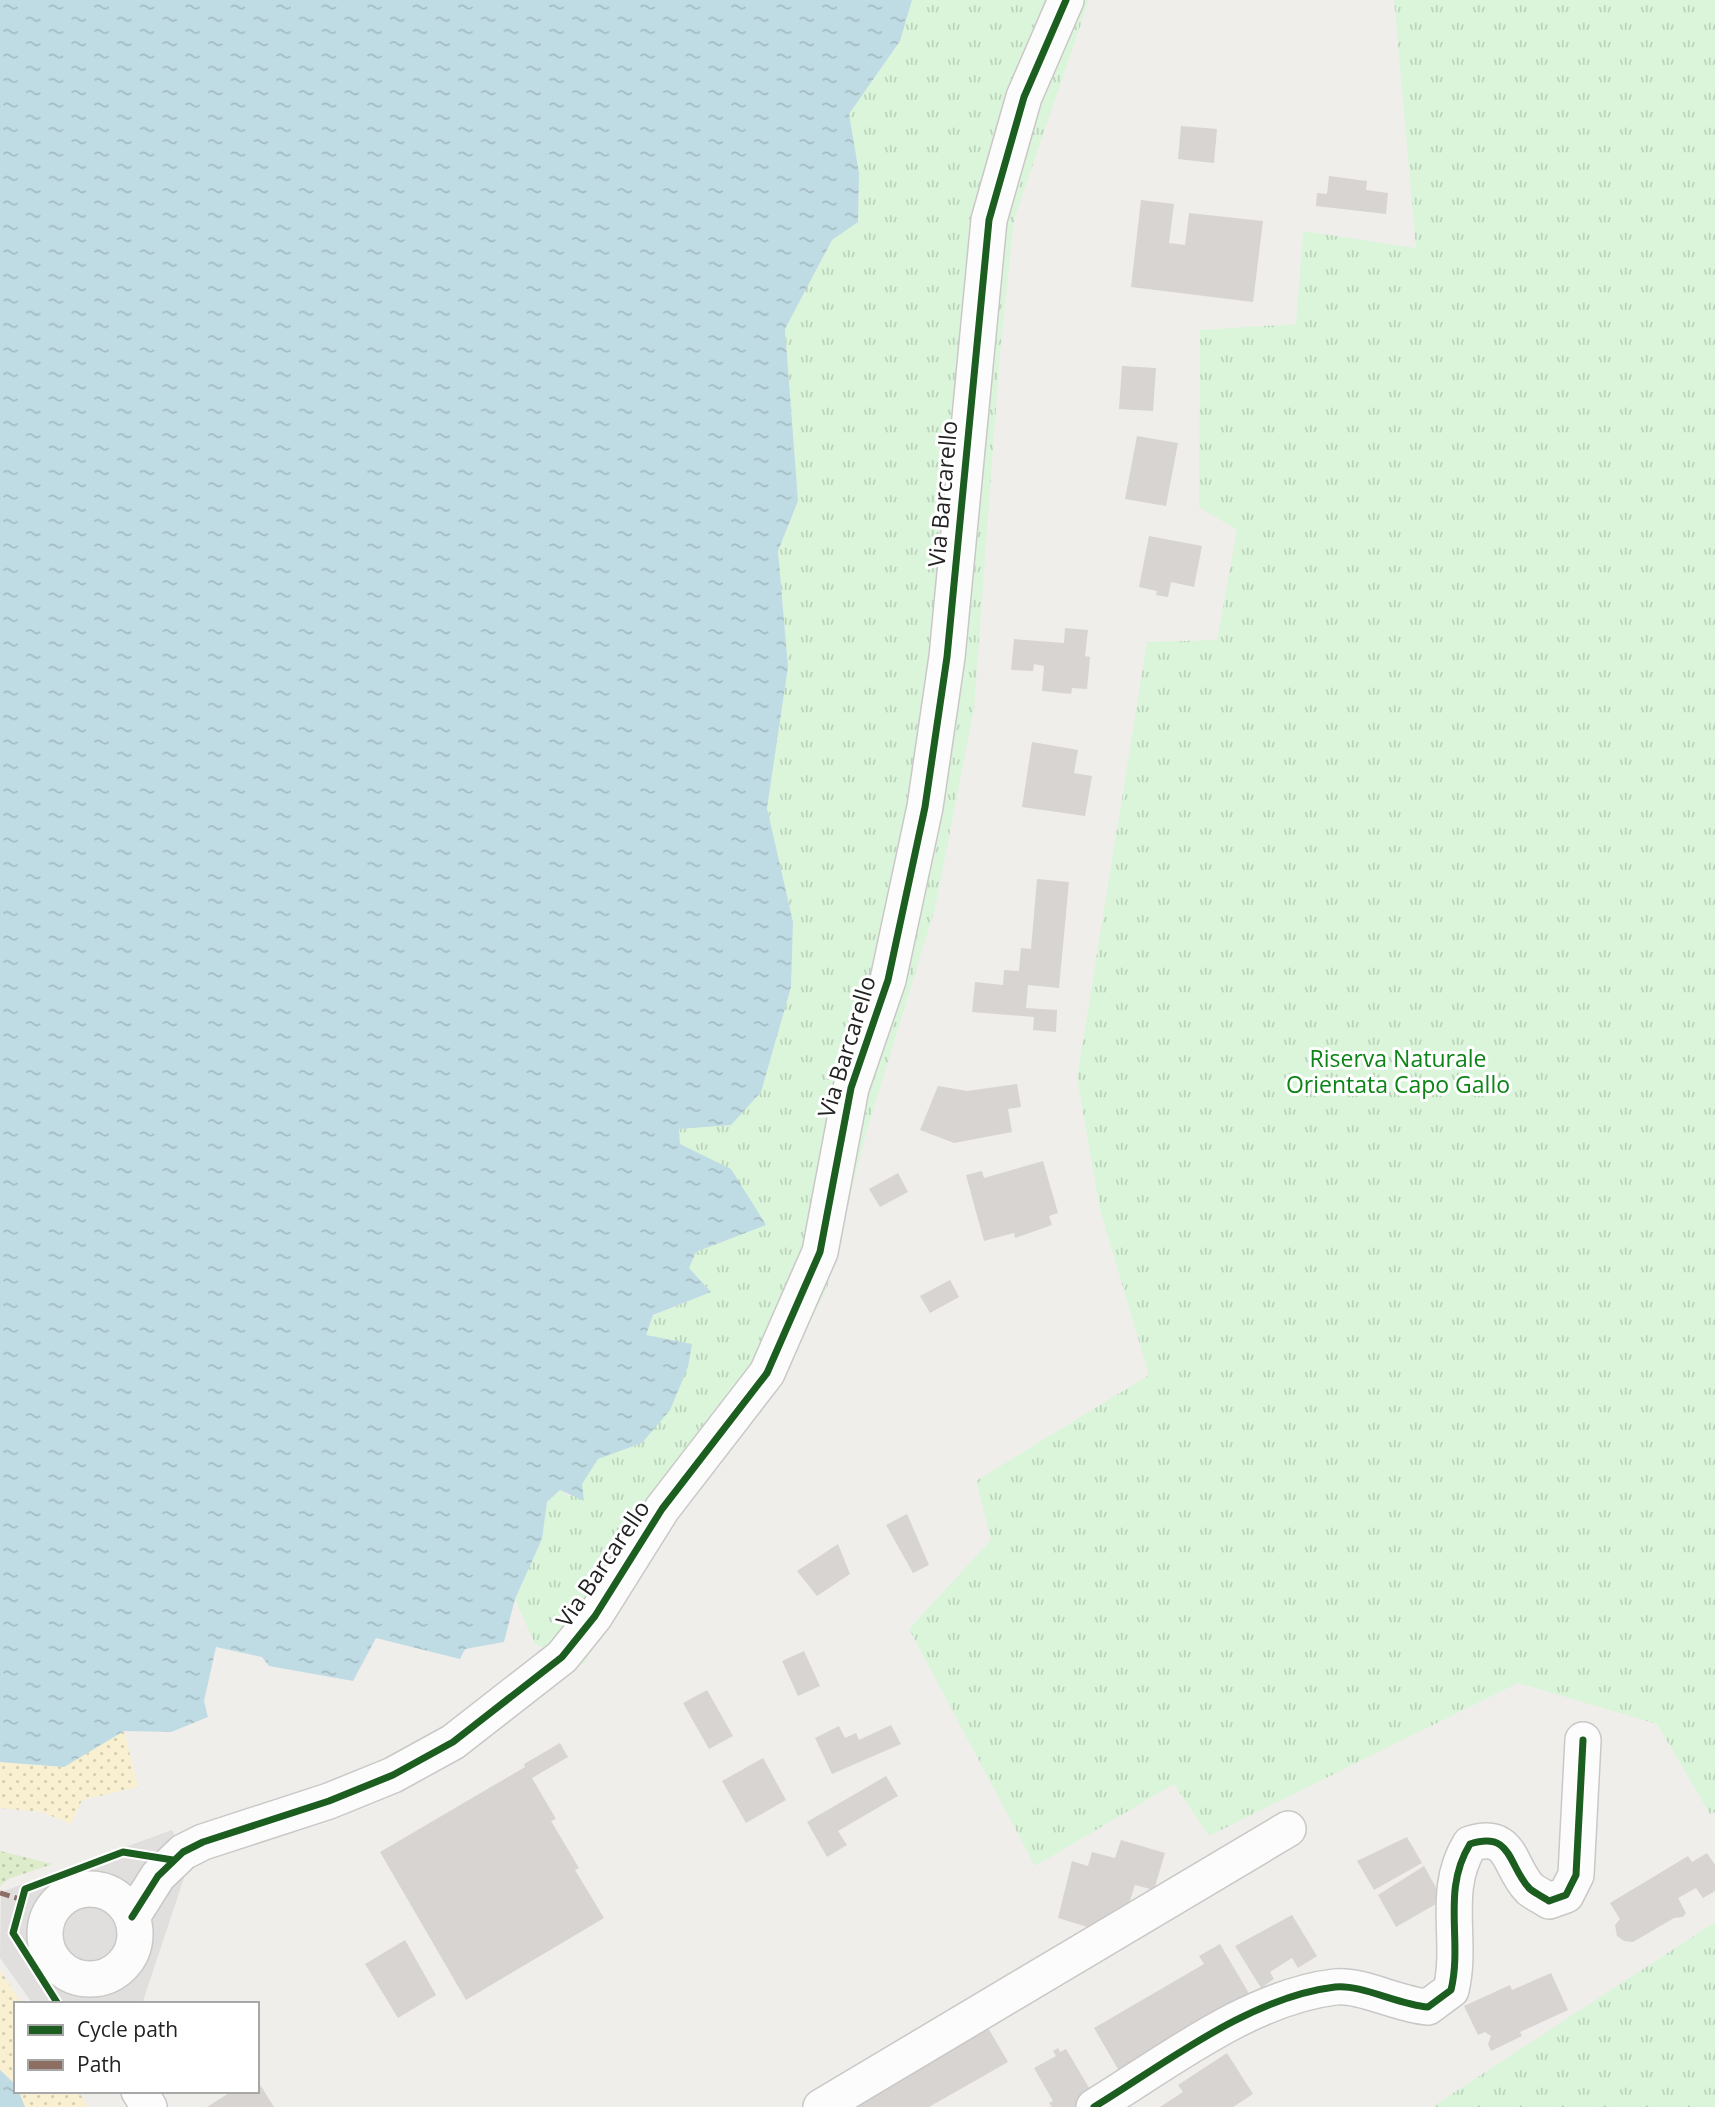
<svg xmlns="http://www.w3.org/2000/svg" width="1715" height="2107" viewBox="0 0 1715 2107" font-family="'Open Sans',sans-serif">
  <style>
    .grass { fill: url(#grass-dots) }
    .sand { fill: url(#sand-dots) }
    .park { fill: url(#park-tufts) }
    .parking { fill: #e0dfde }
    .water { fill: url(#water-ripples) }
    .building { fill: #d7d4d2 }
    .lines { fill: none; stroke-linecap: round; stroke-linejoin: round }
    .minor-casing { stroke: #c9c8c7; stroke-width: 38 }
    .minor { stroke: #fdfcfc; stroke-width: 35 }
    .quiet { stroke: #8d6e63; stroke-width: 5; stroke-dasharray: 10 5; stroke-linecap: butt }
    .cycleway-casing { stroke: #fff; stroke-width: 11 }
    .cycleway { stroke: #1b5e20; stroke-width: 7 }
    .labels { text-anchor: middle; stroke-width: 6; stroke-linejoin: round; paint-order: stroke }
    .street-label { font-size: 23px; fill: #222; stroke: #fff }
    .park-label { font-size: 23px; fill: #0c8416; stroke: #fff }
  </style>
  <defs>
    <pattern id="grass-dots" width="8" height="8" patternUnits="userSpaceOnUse" patternTransform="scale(1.75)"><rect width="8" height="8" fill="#ddeccb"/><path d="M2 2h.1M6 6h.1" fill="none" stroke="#bdcaae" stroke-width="1.8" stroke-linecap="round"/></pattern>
    <pattern id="sand-dots" width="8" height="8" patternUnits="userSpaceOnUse" patternTransform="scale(1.75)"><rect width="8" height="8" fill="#f8f0d0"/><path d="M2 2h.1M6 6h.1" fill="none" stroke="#d4ceb2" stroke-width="1.8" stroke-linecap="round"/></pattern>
    <pattern id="park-tufts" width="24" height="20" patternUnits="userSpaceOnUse" patternTransform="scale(1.75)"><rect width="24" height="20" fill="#daf5da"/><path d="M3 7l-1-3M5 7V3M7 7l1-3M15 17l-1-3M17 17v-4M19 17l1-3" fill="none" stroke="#bbd2bb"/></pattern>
    <pattern id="water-ripples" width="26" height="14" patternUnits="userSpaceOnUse" patternTransform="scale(1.75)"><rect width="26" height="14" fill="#bfdbe3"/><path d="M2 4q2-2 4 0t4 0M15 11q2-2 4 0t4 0" fill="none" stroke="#a4bcc2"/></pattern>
  </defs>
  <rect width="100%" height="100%" fill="#f0eeeb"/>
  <path class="grass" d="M 0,1851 L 53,1864 L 8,1879 L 0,1886 Z"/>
  <path class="sand" d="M 124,1731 L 138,1787 L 82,1800 L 71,1824 L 42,1812 L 0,1808 L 0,1762 L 64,1767 Z
    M 0,1970 L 22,2004 L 16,2004 L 16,2085 L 0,2070 Z
    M 19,2091 L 78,2091 L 88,2107 L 25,2107 Z"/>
  <path class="park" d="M 912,0 L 1089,0 L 1014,220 L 1000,353 L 974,709 L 935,908 L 865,1137 L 827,1288 L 771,1399 L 655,1546 L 584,1664 L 535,1644 L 515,1599 L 542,1539 L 547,1502 L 560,1490 L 570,1497 L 598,1459 L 638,1444 L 646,1335 L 653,1315 L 711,1292 L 689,1268 L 696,1252 L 765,1225 L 731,1169 L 680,1144 L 679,1129 L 731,1125 L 761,1092 L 791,987 L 793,922 L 767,808 L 788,667 L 778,551 L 798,501 L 785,329 L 832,240 L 858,222 L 859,173 L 849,114 L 900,41 Z
    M 1394,0 L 1715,0 L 1715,1812 L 1710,1814 L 1657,1724 L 1518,1683 L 1209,1836 L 1174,1784 L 1035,1866 L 909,1629 L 991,1540 L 976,1481 L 1149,1375 L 1100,1210 L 1077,1078 L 1147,642 L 1217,640 L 1237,530 L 1199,507 L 1200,330 L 1296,324 L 1303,231 L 1416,248 Z
    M 1715,1922 L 1715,2107 L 1436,2107 L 1435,2105 Z"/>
  <path class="parking" d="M 172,1830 L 189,1863 L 142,2004 L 33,2004 L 0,1958 L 1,1892 Z"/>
  <path class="water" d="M 0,0 L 912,0 L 900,41 L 849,114 L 859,173 L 858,222 L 832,240 L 785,329 L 798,501 L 778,551 L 788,667 L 767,808 L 793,922 L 791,987 L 761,1092 L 731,1125 L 679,1129 L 680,1144 L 731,1169 L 766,1225 L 696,1252 L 689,1268 L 711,1292 L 653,1315 L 646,1335 L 692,1344 L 688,1367 L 670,1410 L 642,1443 L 598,1459 L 582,1484 L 584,1501 L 560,1490 L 547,1502 L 542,1539 L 515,1599 L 504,1642 L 465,1649 L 460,1659 L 376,1638 L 353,1681 L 269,1666 L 262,1657 L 216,1647 L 204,1701 L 208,1717 L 171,1732 L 124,1731 L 64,1767 L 0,1762 Z
    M 0,2070 L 16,2085 L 25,2107 L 0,2107 Z"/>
  <path class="building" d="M 1181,126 L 1217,129 L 1214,163 L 1178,159 Z
    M 1329,176 L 1367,181 L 1366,190 L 1388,193 L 1386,214 L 1316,206 L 1317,193 L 1327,194 Z
    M 1141,200 L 1174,204 L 1169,243 L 1185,245 L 1189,213 L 1263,221 L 1253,302 L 1131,287 Z
    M 1122,366 L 1156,368 L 1153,411 L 1119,409 Z
    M 1137,436 L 1178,443 L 1166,506 L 1125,499 Z
    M 1149,536 L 1202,546 L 1194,587 L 1171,582 L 1168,597 L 1156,595 L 1157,591 L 1139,587 Z
    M 1065,628 L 1088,630 L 1085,656 L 1090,657 L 1087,689 L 1072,688 L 1071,694 L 1042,691 L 1044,666 L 1034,664 L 1033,671 L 1011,670 L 1014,639 L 1064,643 Z
    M 1032,742 L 1078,750 L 1074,773 L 1092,776 L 1085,816 L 1022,807 Z
    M 1037,879 L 1069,882 L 1059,988 L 1028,985 L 1026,1008 L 1057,1010 L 1056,1032 L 1033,1030 L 1034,1017 L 972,1012 L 975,982 L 1003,985 L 1004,970 L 1019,971 L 1021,948 L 1031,949 Z
    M 1017,1084 L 1021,1107 L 1008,1109 L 1012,1132 L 954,1143 L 920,1130 L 938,1086 L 967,1091 Z
    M 1043,1161 L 1058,1213 L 1049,1216 L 1052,1225 L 1015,1238 L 1014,1233 L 984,1241 L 966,1175 L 982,1171 L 984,1178 Z
    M 898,1173 L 908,1192 L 880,1207 L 869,1189 Z
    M 950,1280 L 959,1297 L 930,1313 L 920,1296 Z
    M 907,1514 L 929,1565 L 913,1573 L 886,1525 Z
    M 838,1544 L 850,1574 L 817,1596 L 797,1571 Z
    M 804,1651 L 820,1686 L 798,1696 L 782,1661 Z
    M 707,1690 L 733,1736 L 709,1749 L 683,1703 Z
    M 891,1725 L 901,1744 L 832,1774 L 815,1738 L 839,1726 L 845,1738 L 856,1733 L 859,1740 Z
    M 560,1743 L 568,1757 L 532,1778 L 556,1819 L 551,1821 L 579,1868 L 575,1870 L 604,1918 L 466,2000 L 380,1852 L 525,1767 L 524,1764 Z
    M 763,1758 L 786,1800 L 746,1823 L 722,1781 Z
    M 886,1776 L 898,1796 L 838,1831 L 847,1845 L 827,1857 L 807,1822 Z
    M 1407,1837 L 1422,1863 L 1374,1890 L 1357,1861 Z
    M 1121,1840 L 1165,1853 L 1154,1890 L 1135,1885 L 1127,1910 L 1104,1932 L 1058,1918 L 1072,1861 L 1088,1866 L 1092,1852 L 1115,1858 Z
    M 1707,1853 L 1715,1865 L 1715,1891 L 1703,1898 L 1696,1888 L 1678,1898 L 1686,1913 L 1683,1917 L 1674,1918 L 1633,1942 L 1624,1941 L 1617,1936 L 1615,1925 L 1620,1919 L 1610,1903 L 1688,1856 L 1692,1862 Z
    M 1424,1866 L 1443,1900 L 1396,1927 L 1378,1895 Z
    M 1292,1915 L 1317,1956 L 1298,1968 L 1292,1958 L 1270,1972 L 1274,1979 L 1261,1988 L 1235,1946 Z
    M 405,1940 L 436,1995 L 398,2018 L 365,1964 Z
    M 1220,1944 L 1251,1997 L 1122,2076 L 1094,2028 L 1204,1964 L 1199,1956 Z
    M 1551,1973 L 1568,2010 L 1520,2032 L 1522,2036 L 1491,2051 L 1488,2044 L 1491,2036 L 1485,2032 L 1478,2035 L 1464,2006 L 1510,1985 L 1512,1990 Z
    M 987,2026 L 1008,2062 L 929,2107 L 855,2107 Z
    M 1058,2048 L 1060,2052 L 1066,2049 L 1097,2101 L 1087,2107 L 1052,2107 L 1049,2103 L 1053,2101 L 1034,2068 L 1056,2056 L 1053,2051 Z
    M 1227,2053 L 1253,2094 L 1233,2107 L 1160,2107 L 1183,2092 L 1178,2085 Z
    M 257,2080 L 274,2107 L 207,2107 L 232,2091 L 257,2091 Z"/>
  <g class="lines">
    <defs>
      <path id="minor" d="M45 1934a45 45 0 1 1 90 0a45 45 0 1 1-90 0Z
        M 132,1917 L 158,1876 L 183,1852 L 203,1842 L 329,1801 L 393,1775 L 453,1742 L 562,1657 L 595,1616 L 662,1509 L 767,1373 L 820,1252 L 851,1088 L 888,980 L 925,807 L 947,657 L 989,220 L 1024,97 L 1066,0
        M 139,2091 L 149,2107
        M 821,2107 L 1288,1829
        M 1094,2107 C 1166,2063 1250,1997 1335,1987 C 1361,1984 1399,2005 1428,2007 L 1451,1990 C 1463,1940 1441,1891 1470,1844 C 1513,1830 1508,1867 1530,1889 C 1535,1893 1543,1897 1549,1901 L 1566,1895 L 1576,1875 L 1583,1740"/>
    </defs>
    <use href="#minor" class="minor-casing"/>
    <use href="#minor" class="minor"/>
    <path class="quiet" d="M 0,1893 L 26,1901"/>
    <defs>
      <path id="cycleway" d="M 132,1917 L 158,1876 L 183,1852 L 203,1842 L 329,1801 L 393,1775 L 453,1742 L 562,1657 L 595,1616 L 662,1509 L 767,1373 L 820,1252 L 851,1088 L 888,980 L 925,807 L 947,657 L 989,220 L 1024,97 L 1066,0
        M 58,2004 L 13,1933 L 25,1889 L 123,1852 L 173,1860
        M 1094,2107 C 1166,2063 1250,1997 1335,1987 C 1361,1984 1399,2005 1428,2007 L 1451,1990 C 1463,1940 1441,1891 1470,1844 C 1513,1830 1508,1867 1530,1889 C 1535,1893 1543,1897 1549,1901 L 1566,1895 L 1576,1875 L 1583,1740"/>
    </defs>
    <use href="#cycleway" class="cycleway-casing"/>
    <use href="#cycleway" class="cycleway"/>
  </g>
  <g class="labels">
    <g class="street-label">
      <text transform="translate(943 494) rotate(-85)" y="8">Via Barcarello</text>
      <text transform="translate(847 1047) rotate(-73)" y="8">Via Barcarello</text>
      <text transform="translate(603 1564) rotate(-56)" y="8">Via Barcarello</text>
    </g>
    <g class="park-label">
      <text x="1398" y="1067">Riserva Naturale<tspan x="1398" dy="26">Orientata Capo Gallo</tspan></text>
    </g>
  </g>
  <rect x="14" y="2002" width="245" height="91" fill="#ffffff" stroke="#a7a7a7" stroke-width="2"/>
  <rect x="28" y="2025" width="35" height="10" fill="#1b5e20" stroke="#a7a7a7" stroke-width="2"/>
  <text x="77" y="2037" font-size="21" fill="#222222">Cycle path</text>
  <rect x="28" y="2060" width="35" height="10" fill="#8d6e63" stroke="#a7a7a7" stroke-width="2"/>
  <text x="77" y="2072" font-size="21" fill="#222222">Path</text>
</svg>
